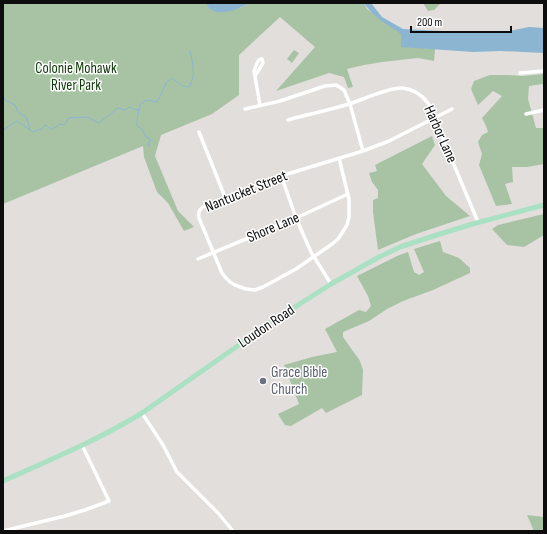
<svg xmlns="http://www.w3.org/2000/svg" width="547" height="534" viewBox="0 0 547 534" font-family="'Sofia Sans Condensed',sans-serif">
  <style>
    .green { fill: #a8c2a4 }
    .water { fill: #8cb5d1 }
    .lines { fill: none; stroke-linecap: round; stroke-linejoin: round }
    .stream { stroke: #8cb5d1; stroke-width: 1 }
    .street { stroke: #fff; stroke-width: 3.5 }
    .primary { stroke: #aae0c3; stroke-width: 5 }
    .worship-dot { fill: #6b7280; stroke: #fff; stroke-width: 1.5 }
    .labels { text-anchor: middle; stroke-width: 3; stroke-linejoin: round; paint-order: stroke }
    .park-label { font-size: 15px; fill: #0e3909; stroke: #fff }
    .street-label { font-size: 15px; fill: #0e0d0d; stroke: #fff }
    .worship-label { font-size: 15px; fill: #5b616d; stroke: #fff; text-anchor: start }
  </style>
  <rect width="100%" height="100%" fill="#e1dedc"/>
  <path class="green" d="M 3,3 L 206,3 L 209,8 C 224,9 236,13 248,3 L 364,3 L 367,9 L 423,48 L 435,49 L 434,61 L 418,58 L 382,62 L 364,65 L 347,69 L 353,87 L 348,88 L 344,77 L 329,73 L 276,91 L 315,47 L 280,17 L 239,55 L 239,95 L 212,114 L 161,135 L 155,156 L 178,211 L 194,227 L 184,231 L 168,203 L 157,192 L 144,157 L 143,146 L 3,204 Z
    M 423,3 L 441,3 L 434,10 L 428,11 Z
    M 294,50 L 299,53 L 292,63 L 287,59 Z
    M 544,74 L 544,85 L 542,84 L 529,86 L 528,99 L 536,128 L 544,128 L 544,164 L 527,167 L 512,167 L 513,182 L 505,184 L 512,204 L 496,206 L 479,165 L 482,154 L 478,142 L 482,135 L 488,132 L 486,126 L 482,118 L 502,96 L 493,91 L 478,105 L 471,89 L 474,81 L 490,75 L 507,75 L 522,76 Z
    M 432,136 L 435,145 L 422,164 L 446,196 L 470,216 L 416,234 L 378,250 L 373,212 L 373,200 L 378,198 L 378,190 L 372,182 L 369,173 L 377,171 L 375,165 Z
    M 544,214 L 544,235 L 524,247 L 507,245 L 492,229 L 498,225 Z
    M 440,241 L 443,252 L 459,258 L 470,268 L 470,273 L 433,290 L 403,301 L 387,309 L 369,321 L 343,332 L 343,337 L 360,361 L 363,370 L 362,395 L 326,413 L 322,408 L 291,426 L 285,425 L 278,414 L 299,404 L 284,365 L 312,357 L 337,352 L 325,329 L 359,310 L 366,312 L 371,306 L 368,296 L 357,276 L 397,256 L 408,252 L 414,272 L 419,275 L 424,272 L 414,249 Z
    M 527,515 L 544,517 L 544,531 L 534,531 Z"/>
  <path class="water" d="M 206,3 L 248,3 C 241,9 221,16 212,10 C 209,9 207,6 206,3 Z
    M 364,3 L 371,3 L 382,17 L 403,29 L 461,32 L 499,33 L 529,27 L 544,28 L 544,53 L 501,51 L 473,52 L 401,47 L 401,34 C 388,25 373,17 364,3 Z"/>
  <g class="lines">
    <path class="stream" d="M 3,96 L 5,100 L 15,105 L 18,112 L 26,117 L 30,129
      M 139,110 L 137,120 L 137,126 L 142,129 L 146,137 L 149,138 L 151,140 L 148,143 L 149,146
      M 3,130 L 17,121 L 33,132 L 41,129 L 46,125 L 51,130 L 60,124 L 64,125 L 69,118 L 87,117 L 99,123 L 118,108 L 124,110 L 130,107 L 136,110 L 140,109 L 140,105 L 146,100 L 157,102 L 166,83 L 172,78 L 182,86 L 189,87 C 196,75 193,64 190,51"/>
    <path class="street" d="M 520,73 L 544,71
      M 255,76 L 263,63 L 263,62 L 262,59 L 259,60 L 257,63 L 254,71 L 260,105
      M 245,109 L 280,101 L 325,86 L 336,85 L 344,90 L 350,104 L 363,151
      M 526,114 L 544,110
      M 288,120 C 309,114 331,110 352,103 C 364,99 390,87 402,88 C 413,89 422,95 428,103 L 478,222
      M 199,132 L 225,197
      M 339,158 L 349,199 L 349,217 L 347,225 L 342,233 L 338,239 L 332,244 L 296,269 L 263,287 L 255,290 L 246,289 L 235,285 L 230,282 L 225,277 L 222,273 L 199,218 C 198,212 199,209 205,206 L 271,179 L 363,151 L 389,141 L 452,109
      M 281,175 L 296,218 L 311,252 L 331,284
      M 198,259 L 296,218 L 348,194
      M 142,413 L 163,445 L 177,472 L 218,513 L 233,531
      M 3,531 L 65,516 L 85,510 L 109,501 L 82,445"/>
    <path class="primary" d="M 3,481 C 50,460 98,440 142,413 L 273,321 L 331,284 L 379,257 L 400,247 L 440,234 L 476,223 L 544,205"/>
  </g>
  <circle class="worship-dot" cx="263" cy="381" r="4"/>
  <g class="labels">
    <g class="park-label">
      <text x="76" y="73">Colonie Mohawk<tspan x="76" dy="17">River Park</tspan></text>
    </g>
    <g class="street-label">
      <text transform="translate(441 134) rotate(66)" y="5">Harbor Lane</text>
      <text transform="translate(246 191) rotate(-22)" y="5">Nantucket Street</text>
      <text transform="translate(273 227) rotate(-23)" y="5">Shore Lane</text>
      <text transform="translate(266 326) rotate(-34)" y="5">Loudon Road</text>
    </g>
    <g class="worship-label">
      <text x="271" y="377">Grace Bible<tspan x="271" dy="17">Church</tspan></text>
    </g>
  </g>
  <rect width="547" height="534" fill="none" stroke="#0e0d0d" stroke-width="8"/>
  <path d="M411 26v6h100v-6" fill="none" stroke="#0e0d0d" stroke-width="2"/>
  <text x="417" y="26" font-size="12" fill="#0e0d0d" stroke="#ffffff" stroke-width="3" paint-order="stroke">200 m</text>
</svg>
